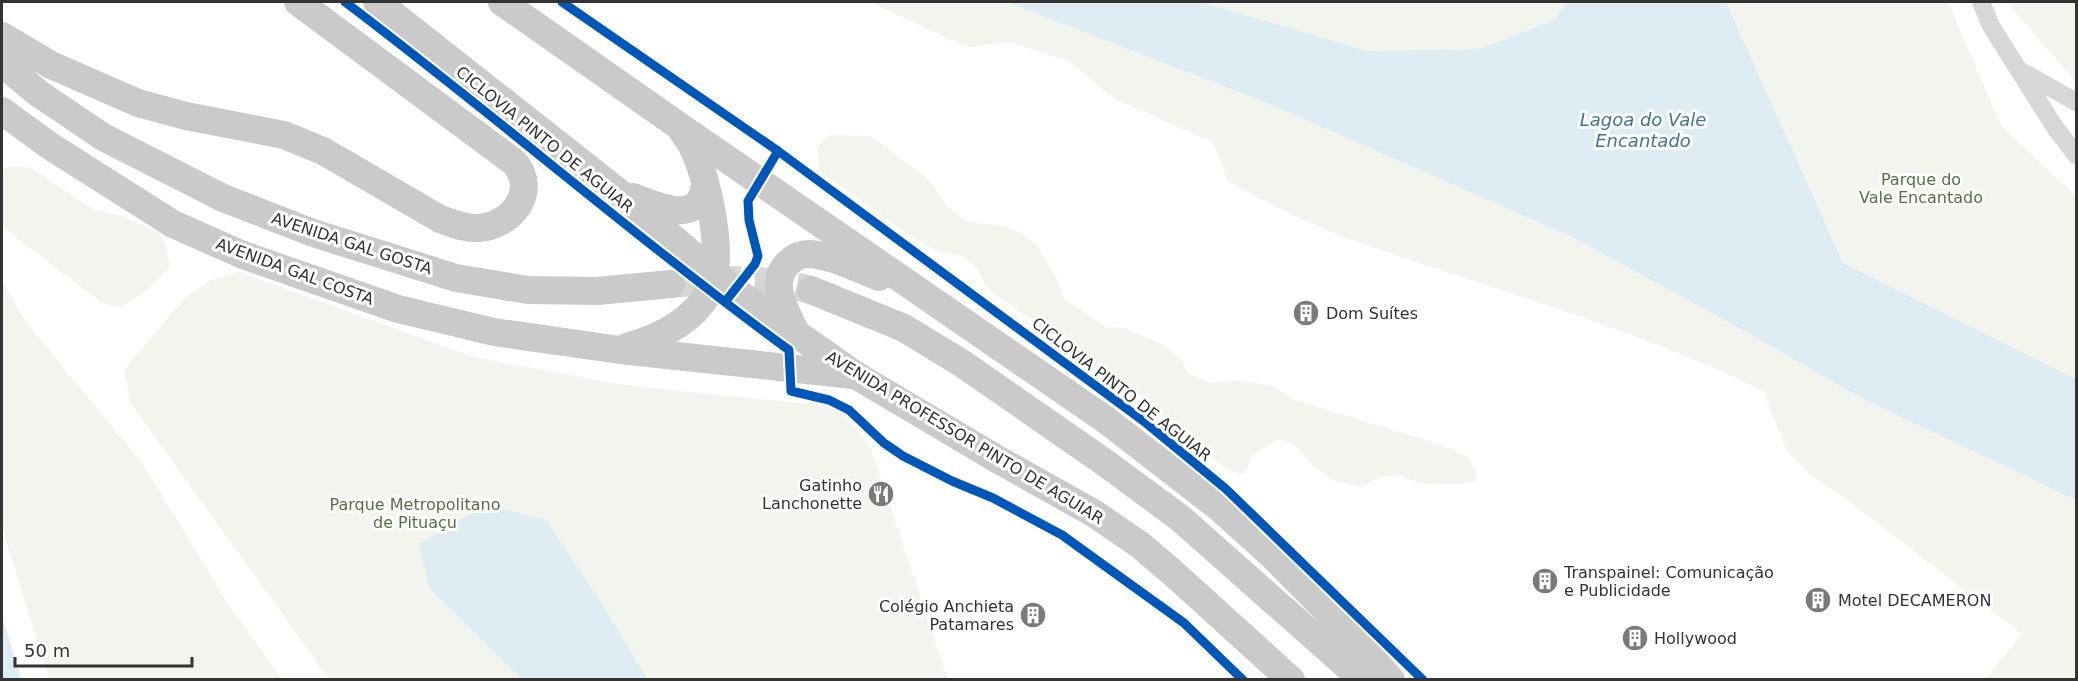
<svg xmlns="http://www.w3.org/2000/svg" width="2078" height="681" viewBox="0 0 2078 681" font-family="'DejaVu Sans',sans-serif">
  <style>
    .green { fill: #f1f5ed }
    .water { fill: #ddebf3 }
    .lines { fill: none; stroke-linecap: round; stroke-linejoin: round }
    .primary-tunnel { stroke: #d6d6d6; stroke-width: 28; stroke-dasharray: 28 14; stroke-linecap: butt }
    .street { stroke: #d7d7d7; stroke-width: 18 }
    .primary { stroke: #cacaca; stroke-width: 28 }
    .cycleway-casing { stroke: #fff; stroke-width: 13 }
    .cycleway { stroke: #0057b8; stroke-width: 9 }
    .labels { text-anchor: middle; stroke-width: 6; stroke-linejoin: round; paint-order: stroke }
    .street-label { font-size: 16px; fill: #333; stroke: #fff }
    .park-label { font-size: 16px; fill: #56703f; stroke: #fff }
    .poi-label { font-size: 16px; fill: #333; stroke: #fff; text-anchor: start }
    .water-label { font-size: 18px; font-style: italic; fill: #3f7597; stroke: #fff }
  </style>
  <rect width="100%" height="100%" fill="#fff"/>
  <path class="green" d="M 870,2 L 1006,2 L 1267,103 L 1572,237 L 1759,339 L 1863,399 L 2076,500 L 2076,679 L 1986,679 L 2022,634 L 1854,505 L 1810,474 L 1787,451 L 1763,391 C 1628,324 1481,287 1339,235 C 1303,222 1263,199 1228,182 L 1213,142 L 1115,99 L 1069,61 L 1009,42 L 967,47 Z
    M 1201,2 L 1566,2 L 1557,19 L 1480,49 L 1367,51 Z
    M 1726,2 L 1948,2 L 2001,126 L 2076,196 L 2076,379 L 1843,263 Z
    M 2009,2 L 2076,2 L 2076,82 L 2011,7 Z
    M 830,135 L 871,136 L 924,176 L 937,191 L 946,205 L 966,221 L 1004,227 L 1022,233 L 1038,247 L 1058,281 L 1063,298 L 1106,327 L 1125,328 L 1163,345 L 1183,360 L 1187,373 L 1211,383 L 1238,380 L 1271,386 L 1295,400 L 1439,444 L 1467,456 L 1477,471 L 1474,482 L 1442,485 L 1419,483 L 1399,475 L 1382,477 L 1360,487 L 1332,480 L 1310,463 L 1296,446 L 1278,439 L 1252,456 L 1244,474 L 1230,471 L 1192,443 L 1129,385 L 1104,374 L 1050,330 L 1018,311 L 985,286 L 977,268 L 961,256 L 935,250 L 902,230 L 820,171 L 817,147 Z
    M 13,166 L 31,168 L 94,210 L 124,217 L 158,232 L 166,245 L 170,267 L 148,289 L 122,307 L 104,304 L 2,227 L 2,170 Z
    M 239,272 L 473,357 L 623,385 L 837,407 L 871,448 L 948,679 L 329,679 L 130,402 L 124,370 L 184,299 L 211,280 Z
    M 2,281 L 25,321 L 142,463 L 230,607 L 282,679 L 49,679 L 2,528 Z"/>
  <path class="water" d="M 1006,2 L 1201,2 L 1367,51 L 1480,49 L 1556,19 L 1566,2 L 1726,2 L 1843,263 L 2076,379 L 2076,500 L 1863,399 L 1759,339 L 1572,237 L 1267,103 Z
    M 486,505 L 546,520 L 602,604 L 647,679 L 522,679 L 430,589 L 419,544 Z
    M 2,616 L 21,679 L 2,679 Z"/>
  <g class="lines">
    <path class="primary-tunnel" d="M 671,284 C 718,279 765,277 811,290"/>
    <path class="street" d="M 1981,2 L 1991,26 L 2054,126 L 2076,155
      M 2021,71 L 2076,102"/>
    <path class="primary" d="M 377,2 L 617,191 L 734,290 L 857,376 L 997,459 L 1095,514 L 1140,545 L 1173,573 L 1291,680
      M 502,2 L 679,126 L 1106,420 L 1221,509 L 1273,556 L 1355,639 L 1391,680
      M 2,36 L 51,65 L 138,103 L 186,116 L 284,135 L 323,151 L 440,219 C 452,223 465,229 477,228 C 510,227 539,193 515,163 L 298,2
      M 2,63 L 38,93 L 103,137 L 223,198 L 313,233 L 456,278 L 528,290 L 597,291 L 671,284
      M 2,111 L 50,146 L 173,224 L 243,255 L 398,309 L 494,332 L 620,350 L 853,375
      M 633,197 C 659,207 700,226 705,185
      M 811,290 L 904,328 L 963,364 L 1104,462 L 1180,518 L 1363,680
      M 796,333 C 787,313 768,284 787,264 C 793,258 800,254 808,254 C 832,255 856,268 879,277
      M 627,347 C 659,338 692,322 709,292 C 726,261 708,178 693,148 C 690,141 685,135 681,129"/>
    <defs>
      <path id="cycleway" d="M 345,2 C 495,115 637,239 789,350 L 791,391 L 829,400 L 849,410 L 884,443 L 903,456 L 952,481 L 993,498 L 1062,535 L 1184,623 L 1243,680
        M 562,2 L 778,151 L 1146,423 L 1226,489 L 1423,680
        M 725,302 L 755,264 L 758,256 L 749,220 L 748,201 L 778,151"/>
    </defs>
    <use href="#cycleway" class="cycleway-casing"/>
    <use href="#cycleway" class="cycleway"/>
  </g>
  <defs>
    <symbol id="building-disc" viewBox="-11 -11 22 22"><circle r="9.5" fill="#7a7a7a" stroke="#fff"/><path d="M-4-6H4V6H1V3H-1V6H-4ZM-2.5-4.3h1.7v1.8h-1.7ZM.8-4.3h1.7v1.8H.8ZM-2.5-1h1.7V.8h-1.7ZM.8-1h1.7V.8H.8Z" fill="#fff"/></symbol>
    <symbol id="restaurant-disc" viewBox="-11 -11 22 22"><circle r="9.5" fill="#7a7a7a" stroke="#fff"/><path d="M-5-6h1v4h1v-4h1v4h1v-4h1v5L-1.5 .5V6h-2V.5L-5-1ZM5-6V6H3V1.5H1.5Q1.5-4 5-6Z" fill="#fff"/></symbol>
  </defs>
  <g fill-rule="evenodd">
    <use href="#building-disc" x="1291" y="298" width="30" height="30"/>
    <use href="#restaurant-disc" x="866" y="479" width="30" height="30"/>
    <use href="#building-disc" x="1530" y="566" width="30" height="30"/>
    <use href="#building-disc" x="1803" y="585" width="30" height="30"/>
    <use href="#building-disc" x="1018" y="600" width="30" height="30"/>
    <use href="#building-disc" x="1620" y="623" width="30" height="30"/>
  </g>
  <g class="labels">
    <g class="street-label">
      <text transform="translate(545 139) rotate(39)" y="6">CICLOVIA PINTO DE AGUIAR</text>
      <text transform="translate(352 243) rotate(18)" y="6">AVENIDA GAL GOSTA</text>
      <text transform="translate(295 271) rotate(20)" y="6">AVENIDA GAL COSTA</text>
      <text transform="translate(1122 389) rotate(38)" y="6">CICLOVIA PINTO DE AGUIAR</text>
      <text transform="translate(965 437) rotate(31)" y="6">AVENIDA PROFESSOR PINTO DE AGUIAR</text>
    </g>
    <g class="park-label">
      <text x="1921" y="185">Parque do<tspan x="1921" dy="18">Vale Encantado</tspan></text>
      <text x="415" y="510">Parque Metropolitano<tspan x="415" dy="18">de Pituaçu</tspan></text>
    </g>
    <g class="poi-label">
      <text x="1326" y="319">Dom Suítes</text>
      <text x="862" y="491" text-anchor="end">Gatinho<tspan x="862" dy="18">Lanchonette</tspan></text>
      <text x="1564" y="578">Transpainel: Comunicação<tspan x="1564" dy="18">e Publicidade</tspan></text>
      <text x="1838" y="606">Motel DECAMERON</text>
      <text x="1014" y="612" text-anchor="end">Colégio Anchieta<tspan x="1014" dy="18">Patamares</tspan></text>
      <text x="1654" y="644">Hollywood</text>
    </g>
    <g class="water-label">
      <text x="1643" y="126">Lagoa do Vale<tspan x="1643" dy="21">Encantado</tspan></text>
    </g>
  </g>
  <rect width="2078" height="681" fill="none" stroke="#333333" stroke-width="6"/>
  <path d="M15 657v9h177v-9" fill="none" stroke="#333333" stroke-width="3"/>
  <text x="24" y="657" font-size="18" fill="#333333" stroke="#ffffff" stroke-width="4.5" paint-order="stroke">50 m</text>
</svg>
